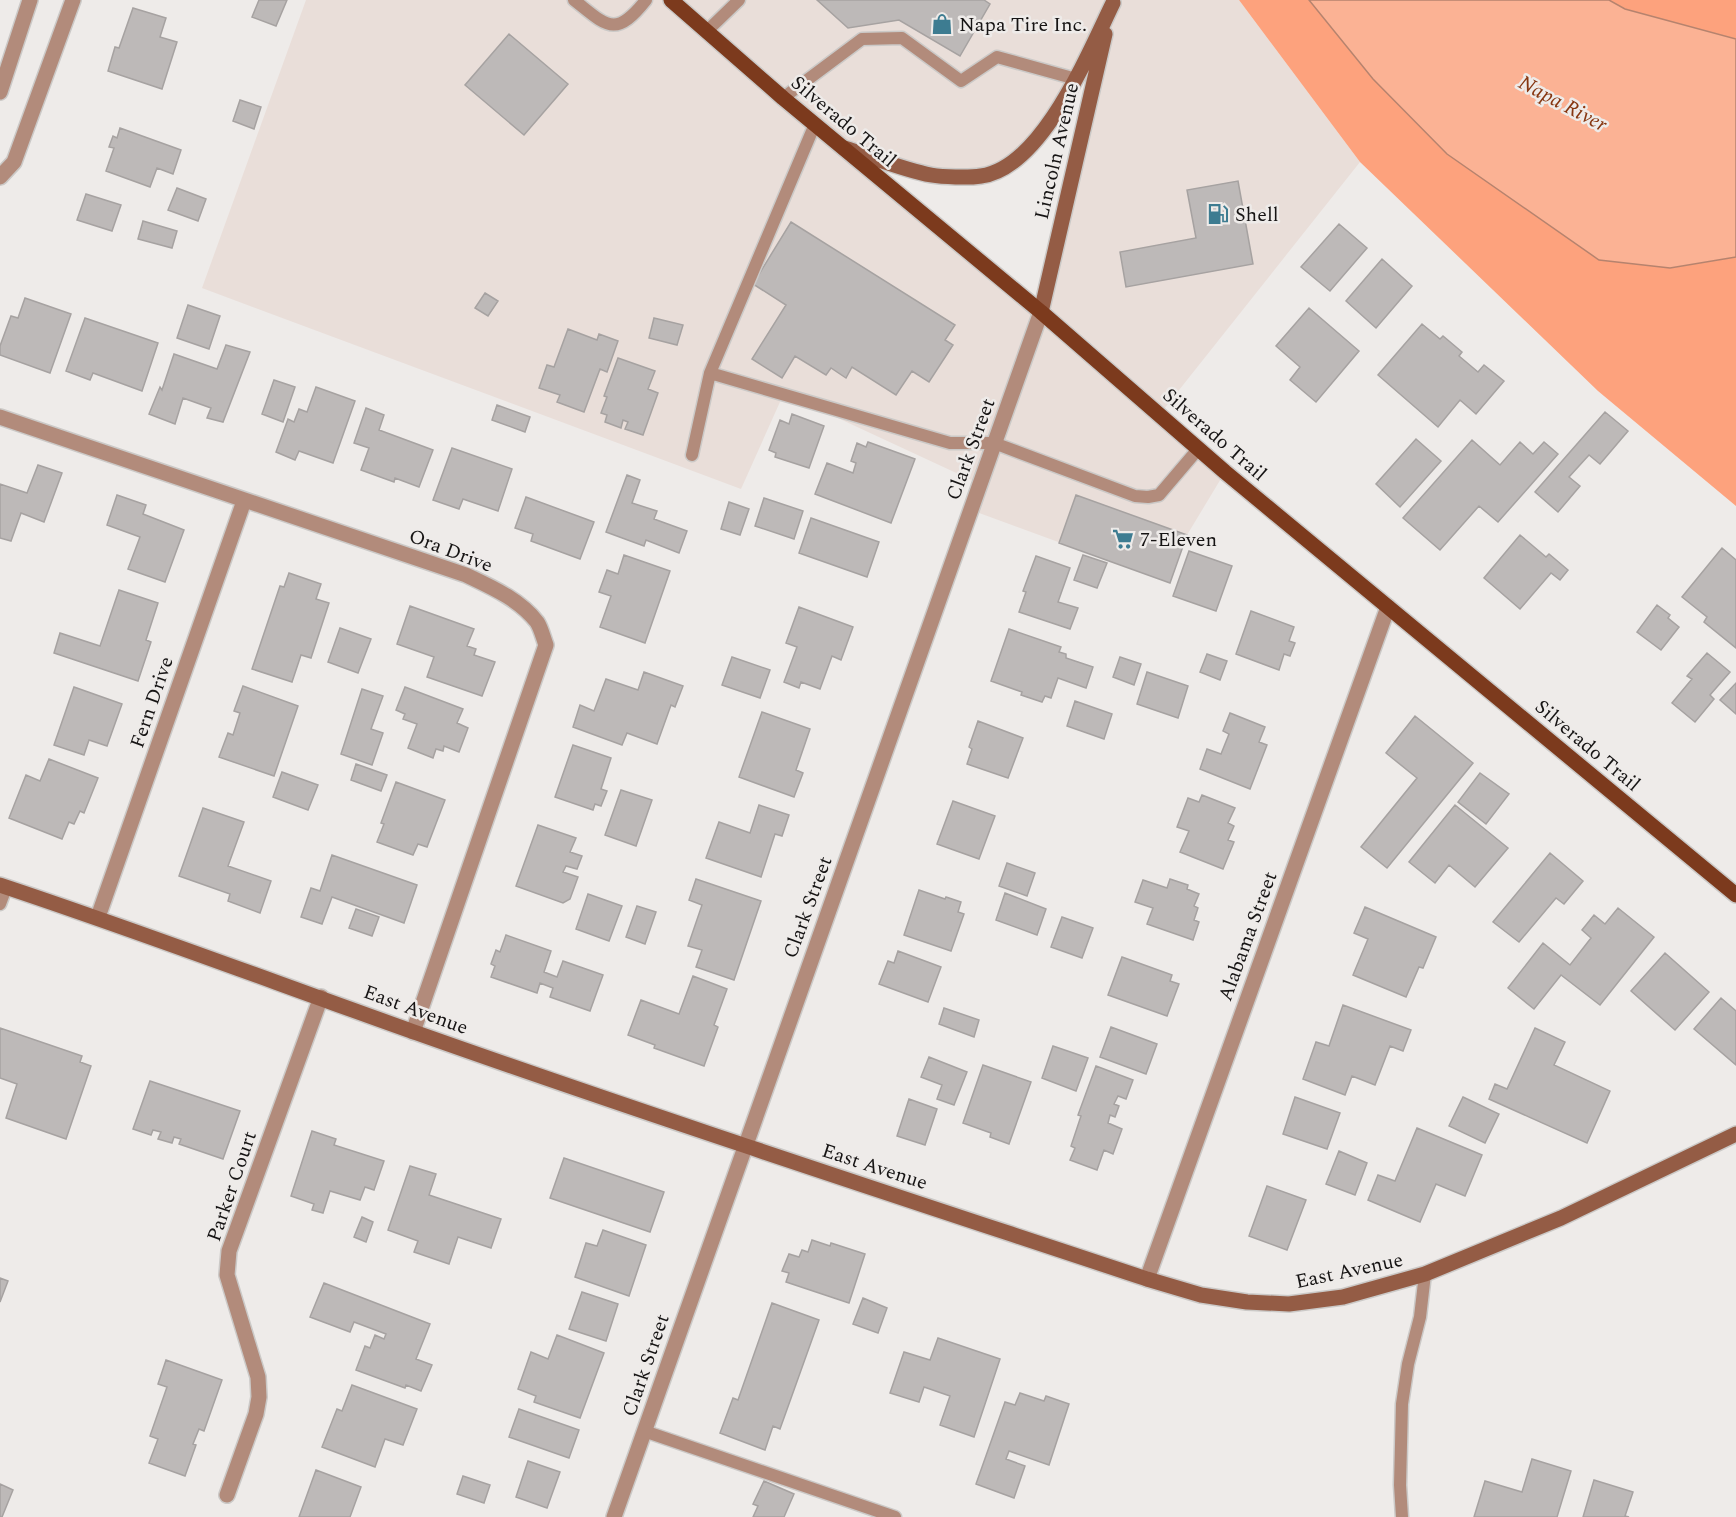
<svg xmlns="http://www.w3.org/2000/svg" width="1736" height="1517" viewBox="0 0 1736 1517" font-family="Spectral,serif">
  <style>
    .built { fill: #e9ded9; fill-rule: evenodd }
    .forest { fill: #fda27d }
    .water { fill: #fbb294; stroke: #b6836e; stroke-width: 1.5 }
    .building { fill: #bdb9b8; stroke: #a6a2a1; stroke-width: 1.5 }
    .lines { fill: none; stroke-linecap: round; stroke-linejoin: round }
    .lane-casing { stroke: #cbc9c7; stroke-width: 15 }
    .street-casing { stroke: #cbc9c7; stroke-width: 18 }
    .secondary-casing { stroke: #cbc9c7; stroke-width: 18 }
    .primary-casing { stroke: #cbc9c7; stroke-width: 18 }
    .lane { stroke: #b28b7b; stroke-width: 12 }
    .street { stroke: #b28b7b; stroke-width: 15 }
    .secondary { stroke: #945c45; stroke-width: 15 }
    .primary { stroke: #7c3a1d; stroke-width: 15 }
    .labels { text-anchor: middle; stroke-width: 5; stroke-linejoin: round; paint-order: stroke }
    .poi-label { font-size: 20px; fill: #161414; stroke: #eeebe9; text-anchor: start }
    .street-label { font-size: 20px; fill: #161414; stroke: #eeebe9 }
    .water-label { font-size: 21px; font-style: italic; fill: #873711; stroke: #eeebe9 }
  </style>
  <rect width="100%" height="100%" fill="#eeebe9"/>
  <path class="built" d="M 306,0 L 671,0 L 678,6 L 684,0 L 1239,0 L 1360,162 L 1160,414 L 1225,472 L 1187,535 L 1170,583 L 971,510 L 980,484 L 784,393 L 741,489 L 202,288 ZM 1111,7 L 1041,311 L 845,148 L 931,175 L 994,172 L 1042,133 Z"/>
  <path class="forest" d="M 1239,0 L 1309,0 L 1373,79 L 1447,154 L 1670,268 L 1736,257 L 1736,506 L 1598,391 L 1360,162 Z
    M 1609,0 L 1736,0 L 1736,39 L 1625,9 Z"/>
  <path class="water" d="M 1309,0 L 1609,0 L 1625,9 L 1736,39 L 1736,257 L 1670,268 L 1599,260 L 1447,154 L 1373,79 Z"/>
  <path class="building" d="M 259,0 L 287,0 L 276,26 L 252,17 Z
    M 817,0 L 984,0 L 990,4 L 960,56 L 899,20 L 848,28 Z
    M 133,8 L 166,18 L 160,37 L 177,42 L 162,89 L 108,71 L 115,47 L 119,48 Z
    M 509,34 L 568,84 L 524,135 L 465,85 Z
    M 240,100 L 261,107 L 254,129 L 233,121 Z
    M 120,128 L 181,150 L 173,174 L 157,168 L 150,187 L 106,171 L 114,148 L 109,147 L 113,136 L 117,138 Z
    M 1238,181 L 1253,264 L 1126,287 L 1120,252 L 1196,238 L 1187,190 Z
    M 177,188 L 206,199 L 198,221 L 168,210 Z
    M 86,194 L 121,205 L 112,231 L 77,220 Z
    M 143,221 L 177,231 L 172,248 L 138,239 Z
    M 791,222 L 955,325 L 945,340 L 953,345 L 929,382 L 912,371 L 896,395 L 852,367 L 846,378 L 831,368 L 826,375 L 795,356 L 782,378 L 752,359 L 786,305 L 753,284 Z
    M 1339,224 L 1367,248 L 1330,291 L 1301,267 Z
    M 1382,259 L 1412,286 L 1376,328 L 1346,301 Z
    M 485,293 L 498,301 L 488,316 L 475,308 Z
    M 25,298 L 71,314 L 50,373 L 0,355 L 0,346 L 11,316 L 18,318 Z
    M 188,305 L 220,316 L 209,349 L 177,338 Z
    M 1309,308 L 1359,351 L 1316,402 L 1290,380 L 1300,367 L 1276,346 Z
    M 85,318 L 158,343 L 142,391 L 93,373 L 90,380 L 66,371 Z
    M 654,318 L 683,325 L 677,345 L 649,338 Z
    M 1422,324 L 1440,339 L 1443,336 L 1462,352 L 1459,356 L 1478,372 L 1484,365 L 1504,381 L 1476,414 L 1460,400 L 1438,427 L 1378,375 Z
    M 568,329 L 597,340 L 599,334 L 618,341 L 607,372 L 600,369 L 584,412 L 557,402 L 560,395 L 539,388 L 547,365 L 554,367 Z
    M 226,345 L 250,352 L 223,422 L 207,418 L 211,408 L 183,398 L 175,424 L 149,414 L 160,387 L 162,390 L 174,354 L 217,369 Z
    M 618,358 L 655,371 L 648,389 L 658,393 L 643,435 L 625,429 L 628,422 L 623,420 L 621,428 L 605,422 L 607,415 L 601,413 L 607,397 L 604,396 Z
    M 274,380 L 295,387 L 283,422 L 262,414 Z
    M 316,387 L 355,401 L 333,463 L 299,451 L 295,460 L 276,452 L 288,419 L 294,422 L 299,409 L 307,412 Z
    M 497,405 L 530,417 L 525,432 L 492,420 Z
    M 366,408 L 384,415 L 379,430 L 433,450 L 419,487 L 395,478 L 394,482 L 361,470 L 369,448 L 354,443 Z
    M 1605,412 L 1628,431 L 1600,464 L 1589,455 L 1569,477 L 1580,486 L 1558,512 L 1535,492 Z
    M 792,414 L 824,426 L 809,468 L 775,457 L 776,453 L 769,450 L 780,420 L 789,424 Z
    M 1416,439 L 1441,461 L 1400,507 L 1376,484 Z
    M 1472,440 L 1500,465 L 1520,442 L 1533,454 L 1544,442 L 1558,454 L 1498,522 L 1479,506 L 1440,550 L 1403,518 Z
    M 868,442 L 915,459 L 891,523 L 815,494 L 827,463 L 853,473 L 856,463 L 851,461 L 857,443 L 866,447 Z
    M 452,448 L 512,469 L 498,511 L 463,499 L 459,509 L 433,500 Z
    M 38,465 L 62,473 L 44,522 L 21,513 L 11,541 L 0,538 L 0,484 L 27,493 Z
    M 627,475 L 640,480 L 632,503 L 657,511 L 654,519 L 687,531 L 679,553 L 646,540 L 644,546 L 606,532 Z
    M 117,495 L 146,505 L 143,514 L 184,530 L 165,582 L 128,569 L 140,537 L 107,525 Z
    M 1076,495 L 1187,535 L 1170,583 L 1059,543 Z
    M 526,497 L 594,522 L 580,559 L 531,541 L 533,534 L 515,528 Z
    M 764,498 L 803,511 L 794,539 L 755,526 Z
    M 729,502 L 749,509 L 740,535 L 721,529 Z
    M 811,518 L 879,542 L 867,577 L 799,553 Z
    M 1520,535 L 1546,557 L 1549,554 L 1568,570 L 1560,580 L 1551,573 L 1520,609 L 1484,578 Z
    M 1722,548 L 1736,560 L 1736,648 L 1704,622 L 1707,617 L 1682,597 Z
    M 1189,551 L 1232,566 L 1216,611 L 1173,596 Z
    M 624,555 L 670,571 L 645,643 L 600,627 L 611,596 L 599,592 L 607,570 L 618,574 Z
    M 1083,555 L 1107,563 L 1097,588 L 1074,580 Z
    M 1036,556 L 1070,568 L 1058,602 L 1078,608 L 1070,629 L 1019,612 L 1026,592 L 1023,591 Z
    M 289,573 L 321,584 L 316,599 L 329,603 L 311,658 L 301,655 L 292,682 L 252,669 L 280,586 L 284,587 Z
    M 119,590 L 158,603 L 146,640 L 151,642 L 138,681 L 54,653 L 60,633 L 100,646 Z
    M 1657,605 L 1670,615 L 1668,618 L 1679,627 L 1661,650 L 1637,632 Z
    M 410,606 L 474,629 L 467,646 L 476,649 L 474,655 L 495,662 L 482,696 L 427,677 L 434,657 L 397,644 Z
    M 799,607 L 853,627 L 841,660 L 832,656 L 820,689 L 801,682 L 799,688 L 784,682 L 797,647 L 786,643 Z
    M 1251,611 L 1294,627 L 1289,641 L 1295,643 L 1290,656 L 1284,654 L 1279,670 L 1236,654 Z
    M 340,628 L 371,639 L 358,673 L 328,662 Z
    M 1009,629 L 1061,647 L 1059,652 L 1066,654 L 1066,658 L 1093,667 L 1086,688 L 1058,678 L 1051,698 L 1045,696 L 1042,702 L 1021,695 L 1022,692 L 991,681 Z
    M 1707,653 L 1730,672 L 1710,695 L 1714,699 L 1695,722 L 1672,703 L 1692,679 L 1687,676 Z
    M 1207,654 L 1227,661 L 1220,680 L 1200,672 Z
    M 732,657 L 770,670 L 760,698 L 722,685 Z
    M 1120,657 L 1141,664 L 1134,685 L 1113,677 Z
    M 644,672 L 683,686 L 675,707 L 671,705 L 657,744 L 627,733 L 622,745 L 573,727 L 580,705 L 594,711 L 606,679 L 638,690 Z
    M 1147,672 L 1188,686 L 1178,718 L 1137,704 Z
    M 1736,683 L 1736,714 L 1720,700 Z
    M 243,686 L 298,706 L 274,776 L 219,757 L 228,733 L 233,735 L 240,713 L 234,711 Z
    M 74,687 L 122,704 L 107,746 L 89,740 L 84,755 L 54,745 Z
    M 405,687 L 463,709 L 457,723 L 468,728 L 459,752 L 444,746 L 443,751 L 436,749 L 433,758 L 408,748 L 417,724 L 403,719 L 405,714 L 396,710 Z
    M 362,689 L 383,696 L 371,729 L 383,733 L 372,765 L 341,754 Z
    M 1075,701 L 1112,714 L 1104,739 L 1067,726 Z
    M 762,712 L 810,729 L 796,770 L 803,773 L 794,797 L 739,777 Z
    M 1230,713 L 1265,727 L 1259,742 L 1267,745 L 1250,789 L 1200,769 L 1207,749 L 1221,754 L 1229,734 L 1223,731 Z
    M 1415,716 L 1473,763 L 1387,868 L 1361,847 L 1417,778 L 1386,753 Z
    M 978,721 L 1023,738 L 1008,778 L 967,764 L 972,749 L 969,747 Z
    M 573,745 L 611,758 L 601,789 L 607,791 L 601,806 L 595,804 L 593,810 L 555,797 Z
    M 49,759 L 98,778 L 84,813 L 80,811 L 74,824 L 69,822 L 62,839 L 9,818 L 26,775 L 40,781 Z
    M 356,764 L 387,775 L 381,791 L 351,780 Z
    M 282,772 L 318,785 L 308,810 L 273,797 Z
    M 1480,773 L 1509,794 L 1486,824 L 1458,802 Z
    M 396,782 L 445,800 L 427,847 L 418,844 L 413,855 L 377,842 L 384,824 L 381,823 Z
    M 621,790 L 652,800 L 636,846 L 605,835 Z
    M 1202,795 L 1235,808 L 1228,823 L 1234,826 L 1228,840 L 1234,842 L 1223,869 L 1180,852 L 1189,831 L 1177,827 L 1188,798 L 1199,802 Z
    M 953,801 L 995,816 L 979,859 L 937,844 Z
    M 759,805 L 789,815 L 782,836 L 775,834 L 761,877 L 706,858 L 719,822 L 750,833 Z
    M 1455,805 L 1508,848 L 1475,887 L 1449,865 L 1435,883 L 1409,862 Z
    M 203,808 L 244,822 L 228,866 L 271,881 L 260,913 L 228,901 L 230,894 L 179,876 Z
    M 538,825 L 576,838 L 570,852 L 582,856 L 577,869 L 566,866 L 563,872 L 578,877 L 570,899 L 563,903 L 516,886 Z
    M 1550,853 L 1583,881 L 1564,904 L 1556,898 L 1519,942 L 1493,922 Z
    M 332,855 L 417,885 L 404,923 L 332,897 L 322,924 L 301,917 L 311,888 L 320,891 Z
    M 1007,863 L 1035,873 L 1027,896 L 999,886 Z
    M 696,879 L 761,901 L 734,980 L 696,967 L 702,950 L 688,946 L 702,905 L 689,900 Z
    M 1170,879 L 1188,885 L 1187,889 L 1199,894 L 1194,906 L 1198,908 L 1194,920 L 1199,922 L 1193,940 L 1147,924 L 1153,908 L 1135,902 L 1143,880 L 1167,888 Z
    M 919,890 L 945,899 L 946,897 L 961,902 L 958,912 L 964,914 L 951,951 L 904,935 Z
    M 1005,893 L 1046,909 L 1037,935 L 996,920 Z
    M 588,894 L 622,906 L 609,941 L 576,929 Z
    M 637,906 L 656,912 L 645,944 L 626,937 Z
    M 1365,907 L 1436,937 L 1423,968 L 1419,967 L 1406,997 L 1353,975 L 1368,939 L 1354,933 Z
    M 1618,908 L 1654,937 L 1600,1005 L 1561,975 L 1534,1009 L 1508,988 L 1543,943 L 1570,965 L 1591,938 L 1582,930 L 1594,915 L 1605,924 Z
    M 356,909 L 379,917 L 372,936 L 349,928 Z
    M 1062,917 L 1093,928 L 1082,958 L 1051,947 Z
    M 506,935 L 551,951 L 544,972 L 557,977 L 563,961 L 603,975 L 590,1011 L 550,997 L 553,988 L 540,983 L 537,993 L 491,977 L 495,966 L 491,964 L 496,950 L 500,952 Z
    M 898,951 L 941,967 L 928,1002 L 879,984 L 888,961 L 894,963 Z
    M 1665,953 L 1709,992 L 1675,1030 L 1631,991 Z
    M 1122,957 L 1172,975 L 1170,981 L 1179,984 L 1167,1016 L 1108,995 Z
    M 693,976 L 727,989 L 714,1025 L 718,1027 L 704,1066 L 654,1048 L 655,1045 L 628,1035 L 641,1000 L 679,1014 Z
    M 1721,998 L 1736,1011 L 1736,1065 L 1694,1029 Z
    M 1343,1005 L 1411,1030 L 1403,1051 L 1390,1046 L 1375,1085 L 1352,1076 L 1345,1095 L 1303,1079 L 1316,1042 L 1329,1046 Z
    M 944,1008 L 979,1020 L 974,1037 L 939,1024 Z
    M 1111,1027 L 1157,1044 L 1146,1074 L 1100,1057 Z
    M 0,1028 L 82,1056 L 80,1062 L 91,1066 L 66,1139 L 6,1118 L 17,1084 L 0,1078 Z
    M 1535,1028 L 1565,1042 L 1554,1065 L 1610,1091 L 1587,1143 L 1489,1099 L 1495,1084 L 1507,1089 Z
    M 1053,1046 L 1088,1058 L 1076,1091 L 1042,1078 Z
    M 929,1057 L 967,1072 L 954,1105 L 937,1099 L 942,1085 L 921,1077 Z
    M 983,1065 L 1031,1082 L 1009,1144 L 990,1137 L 991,1133 L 963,1123 Z
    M 1096,1066 L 1133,1080 L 1126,1099 L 1118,1096 L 1114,1104 L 1119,1106 L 1115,1117 L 1110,1115 L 1108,1123 L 1122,1129 L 1113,1154 L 1104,1150 L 1097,1170 L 1070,1160 L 1075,1148 L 1071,1146 L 1081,1116 L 1078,1115 Z
    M 150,1081 L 240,1111 L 223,1159 L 179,1144 L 181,1139 L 174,1137 L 172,1143 L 158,1139 L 161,1132 L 153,1130 L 151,1135 L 133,1129 Z
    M 1295,1097 L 1340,1113 L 1327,1149 L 1283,1134 Z
    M 1463,1097 L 1499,1114 L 1485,1143 L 1449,1126 Z
    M 909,1099 L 937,1109 L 925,1145 L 897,1136 Z
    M 1417,1128 L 1482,1155 L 1465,1196 L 1436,1184 L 1420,1222 L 1368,1200 L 1378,1175 L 1395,1181 Z
    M 312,1131 L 336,1139 L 334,1145 L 384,1161 L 374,1190 L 365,1187 L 360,1200 L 330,1191 L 323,1213 L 312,1210 L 314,1204 L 291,1196 Z
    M 1339,1151 L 1367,1163 L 1355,1195 L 1326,1184 Z
    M 564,1158 L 664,1192 L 650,1232 L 550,1198 Z
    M 410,1166 L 436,1174 L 429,1195 L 501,1219 L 491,1248 L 458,1237 L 449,1264 L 414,1252 L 418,1241 L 388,1230 Z
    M 1267,1186 L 1306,1200 L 1287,1250 L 1249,1236 Z
    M 362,1217 L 373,1222 L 366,1242 L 354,1237 Z
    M 603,1230 L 646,1245 L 629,1296 L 575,1277 L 586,1243 L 597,1246 Z
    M 812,1240 L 830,1246 L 831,1243 L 865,1254 L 849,1303 L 786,1282 L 789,1273 L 782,1271 L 789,1254 L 799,1257 L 802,1250 L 808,1252 Z
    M 0,1278 L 8,1281 L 0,1302 Z
    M 324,1283 L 430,1324 L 416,1359 L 432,1365 L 421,1391 L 406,1385 L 405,1388 L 356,1370 L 365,1346 L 370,1348 L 375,1335 L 384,1339 L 386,1334 L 354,1322 L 350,1332 L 310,1317 Z
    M 582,1292 L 618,1304 L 606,1341 L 569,1329 Z
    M 863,1298 L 887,1308 L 878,1333 L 853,1324 Z
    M 772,1303 L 819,1320 L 780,1429 L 773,1426 L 765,1450 L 720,1433 L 733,1398 L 738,1400 Z
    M 557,1335 L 604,1353 L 580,1418 L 534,1402 L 536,1396 L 518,1389 L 531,1352 L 548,1359 Z
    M 938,1338 L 1000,1359 L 974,1437 L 940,1425 L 950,1396 L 924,1387 L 919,1402 L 890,1393 L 904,1352 L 930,1360 Z
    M 166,1360 L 222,1380 L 204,1431 L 199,1429 L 193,1444 L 196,1445 L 185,1476 L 149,1463 L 158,1439 L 150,1436 L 167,1387 L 158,1384 Z
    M 352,1385 L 417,1409 L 403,1445 L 385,1439 L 375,1467 L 322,1447 L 337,1409 L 342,1411 Z
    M 1020,1393 L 1044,1401 L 1046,1396 L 1069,1404 L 1049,1465 L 1009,1451 L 1006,1459 L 1025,1466 L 1014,1498 L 976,1484 L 1005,1402 L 1015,1405 Z
    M 519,1409 L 579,1430 L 569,1458 L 509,1437 Z
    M 1532,1459 L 1571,1471 L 1557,1517 L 1474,1517 L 1485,1481 L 1522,1492 Z
    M 528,1461 L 560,1472 L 547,1508 L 516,1497 Z
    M 316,1470 L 361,1487 L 350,1517 L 299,1517 Z
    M 463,1476 L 490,1485 L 484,1503 L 457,1494 Z
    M 1594,1480 L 1633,1492 L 1625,1516 L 1629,1517 L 1583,1517 Z
    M 764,1481 L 794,1494 L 784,1517 L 753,1517 L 758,1506 L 753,1504 Z
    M 0,1484 L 13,1490 L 2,1517 L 0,1517 Z"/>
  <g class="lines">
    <defs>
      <path id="lane" d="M 574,0 C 607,26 615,39 646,0
        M 707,31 L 739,0
        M 783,98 L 862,39 L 902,38 L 961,81 L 997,57 L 1076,79
        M 710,373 L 950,443 L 994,443 L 1135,496 L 1148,497 L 1159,495 L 1199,448
        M 692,455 L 710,373 L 815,124
        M 0,904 L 6,888
        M 644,1431 L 895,1517
        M 1402,1517 L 1400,1485 L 1402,1404 L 1408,1364 L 1420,1317 L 1425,1274"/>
      <path id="street" d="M 0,92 L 30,0
        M 0,177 L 14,162 L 73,0
        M 0,417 L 466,575 C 491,587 519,599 537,622 C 541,628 543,637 546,645 L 413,1032
        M 98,917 L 244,501
        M 1147,1279 L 1388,607
        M 227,1495 L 256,1414 L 259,1397 L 258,1377 L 227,1275 L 229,1251 L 321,997
        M 614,1517 L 1041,312"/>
      <path id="secondary" d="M 844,148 C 870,156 904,170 931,175 C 943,177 968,178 981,176 C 1042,168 1089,52 1113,3
        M 1041,312 L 1105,34
        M 0,885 C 139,931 276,983 414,1032 C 657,1118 903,1198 1147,1279 L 1201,1295 L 1247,1302 L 1289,1304 L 1343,1297 L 1425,1274 L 1561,1218 L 1736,1134"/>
      <path id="primary" d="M 671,0 L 783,98 L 1041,312 L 1225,472 L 1736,895"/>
    </defs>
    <use href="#lane" class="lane-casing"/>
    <use href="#street" class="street-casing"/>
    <use href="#secondary" class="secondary-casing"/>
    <use href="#primary" class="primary-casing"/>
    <use href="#lane" class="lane"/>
    <use href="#street" class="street"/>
    <use href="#secondary" class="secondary"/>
    <use href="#primary" class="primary"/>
  </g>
  <defs>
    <symbol id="shop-bare" viewBox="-9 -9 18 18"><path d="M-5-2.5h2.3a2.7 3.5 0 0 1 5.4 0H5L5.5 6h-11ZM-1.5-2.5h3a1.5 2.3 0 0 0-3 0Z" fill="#3d7c91" stroke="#eeebe9" stroke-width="2.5" paint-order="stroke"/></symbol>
    <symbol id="fuel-bare" viewBox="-9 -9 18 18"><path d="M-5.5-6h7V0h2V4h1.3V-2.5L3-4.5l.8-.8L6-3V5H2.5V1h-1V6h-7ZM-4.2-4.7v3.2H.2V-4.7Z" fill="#3d7c91" stroke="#eeebe9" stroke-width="2.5" paint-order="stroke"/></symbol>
    <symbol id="supermarket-bare" viewBox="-9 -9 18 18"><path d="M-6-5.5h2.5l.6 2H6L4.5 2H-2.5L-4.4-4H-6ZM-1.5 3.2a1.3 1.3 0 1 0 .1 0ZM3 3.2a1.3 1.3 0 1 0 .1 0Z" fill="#3d7c91" stroke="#eeebe9" stroke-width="2.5" paint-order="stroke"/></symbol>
  </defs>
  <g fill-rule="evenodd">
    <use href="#shop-bare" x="927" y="9" width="30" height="30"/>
    <use href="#fuel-bare" x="1203" y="199" width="30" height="30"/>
    <use href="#supermarket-bare" x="1108" y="524" width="30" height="30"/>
  </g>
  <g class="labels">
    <g class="poi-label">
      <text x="959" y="31">Napa Tire Inc.</text>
      <text x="1235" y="221">Shell</text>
      <text x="1140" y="546">7-Eleven</text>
    </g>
    <g class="street-label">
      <text transform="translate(844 121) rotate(40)" y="7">Silverado Trail</text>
      <text transform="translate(1056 151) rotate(-77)" y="7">Lincoln Avenue</text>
      <text transform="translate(1215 434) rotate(41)" y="7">Silverado Trail</text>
      <text transform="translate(970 449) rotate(-70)" y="7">Clark Street</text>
      <text transform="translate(451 550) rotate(21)" y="7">Ora Drive</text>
      <text transform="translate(151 702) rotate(-71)" y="7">Fern Drive</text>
      <text transform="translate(1588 745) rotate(40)" y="7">Silverado Trail</text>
      <text transform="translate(807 907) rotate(-70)" y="7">Clark Street</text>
      <text transform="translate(1247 936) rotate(-70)" y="7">Alabama Street</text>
      <text transform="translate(416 1009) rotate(20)" y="7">East Avenue</text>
      <text transform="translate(875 1166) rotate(18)" y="7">East Avenue</text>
      <text transform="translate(231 1186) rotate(-71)" y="7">Parker Court</text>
      <text transform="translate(1349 1270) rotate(-12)" y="7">East Avenue</text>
      <text transform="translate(645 1365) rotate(-71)" y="7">Clark Street</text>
    </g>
    <g class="water-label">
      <text transform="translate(1563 103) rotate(28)" y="7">Napa River</text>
    </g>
  </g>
</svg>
